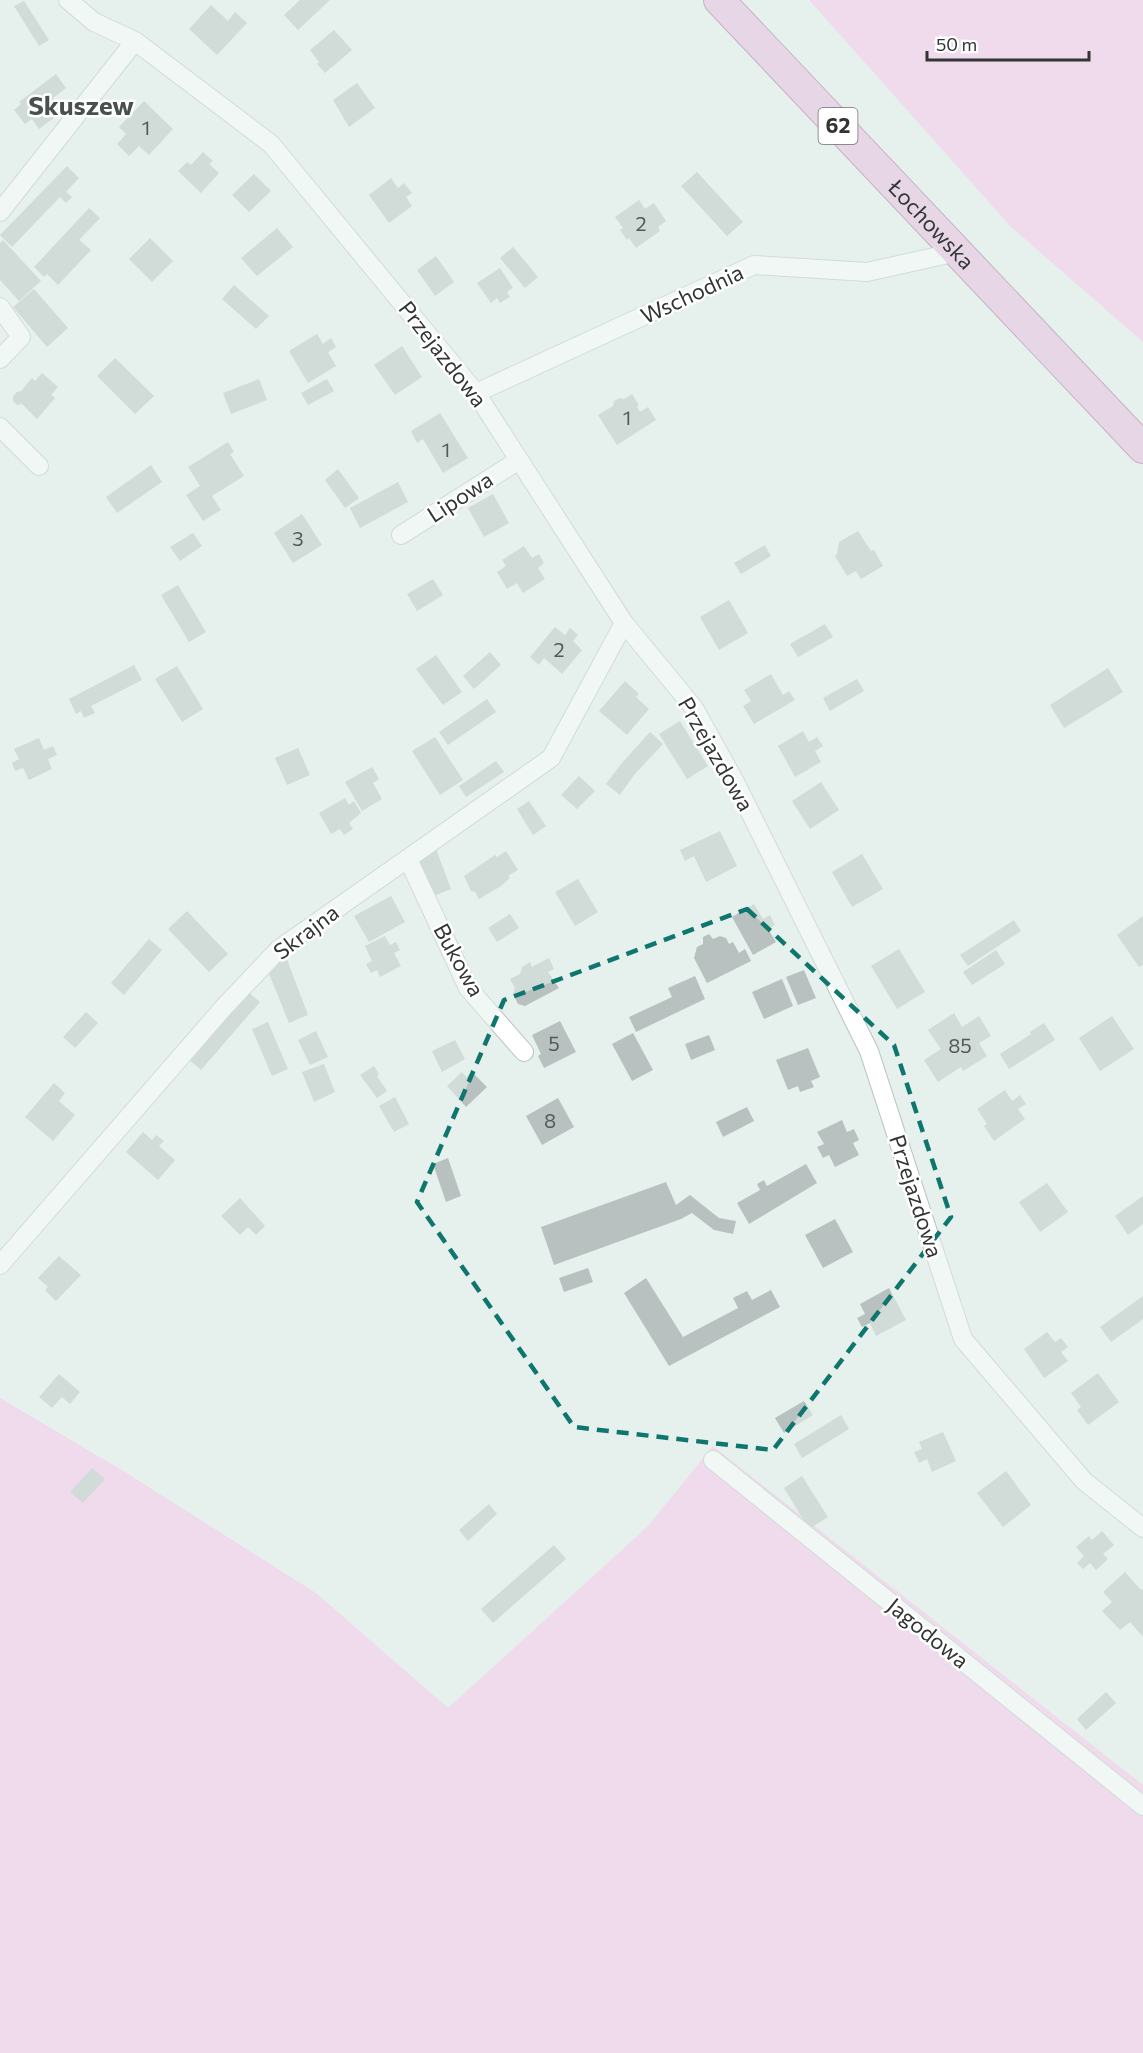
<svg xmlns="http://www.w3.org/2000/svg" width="1143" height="2053" viewBox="0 0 1143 2053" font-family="Commissioner,sans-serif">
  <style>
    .green { fill: #fcc1ee }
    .building { fill: #b8c1bf }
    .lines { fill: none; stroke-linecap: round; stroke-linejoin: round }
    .minor-casing { stroke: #b9c2bf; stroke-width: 20 }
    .primary-casing { stroke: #9f6894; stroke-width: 32 }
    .minor { stroke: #fff; stroke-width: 18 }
    .primary { stroke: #e8b5de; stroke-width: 30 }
    .marked { fill: none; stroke: #0f766e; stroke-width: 4.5; stroke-dasharray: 12 8; stroke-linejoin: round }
    .labels { text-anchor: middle; stroke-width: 5; stroke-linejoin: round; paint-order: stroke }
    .number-label { font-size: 20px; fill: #545857 }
    .shield { fill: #fff; stroke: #707271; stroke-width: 1.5 }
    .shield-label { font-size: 21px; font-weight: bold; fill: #323534 }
    .street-label { font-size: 22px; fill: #323534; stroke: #fff }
    .quarter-label { font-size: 26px; font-weight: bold; fill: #49514f; stroke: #fff }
  </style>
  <rect width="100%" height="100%" fill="#e6f0ed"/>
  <path class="green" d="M 809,0 L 1143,0 L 1143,342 L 1011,227 Z
    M 0,1398 L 125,1472 L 316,1593 L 448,1708 L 647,1527 L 713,1446 L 1143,1785 L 1143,2053 L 0,2053 Z"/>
  <path class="building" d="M 300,0 L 330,0 L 298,30 L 284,15 Z
    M 24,1 L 49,40 L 39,46 L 14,6 Z
    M 211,5 L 228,21 L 235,12 L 247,23 L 217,55 L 189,29 Z
    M 334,30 L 352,50 L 325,73 L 317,64 L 319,62 L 310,50 Z
    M 56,74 L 66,88 L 53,98 L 63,111 L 39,129 L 32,119 L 25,124 L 14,110 L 21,104 L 19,102 Z
    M 357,83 L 375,108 L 349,127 L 333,100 Z
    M 144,101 L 173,129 L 149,155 L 139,146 L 129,156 L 117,144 L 126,134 L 119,127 Z
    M 203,152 L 213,161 L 209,164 L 219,173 L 201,193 L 178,171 L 187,162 L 191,165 Z
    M 67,166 L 79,178 L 66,192 L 72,197 L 66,203 L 60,197 L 12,247 L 0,235 Z
    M 697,172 L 743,222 L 727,236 L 681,186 Z
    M 254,174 L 271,191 L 249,212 L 232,195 Z
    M 391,178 L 398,188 L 404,183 L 412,193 L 406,197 L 412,206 L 389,223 L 369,195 Z
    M 639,200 L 645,209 L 654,203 L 666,221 L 658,227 L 660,231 L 636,248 L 629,238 L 627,240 L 620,230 L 623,228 L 615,217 Z
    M 89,208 L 100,218 L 79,240 L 91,250 L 58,285 L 47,274 L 44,277 L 34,267 Z
    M 277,228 L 293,247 L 257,276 L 241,258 Z
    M 150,238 L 173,261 L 152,282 L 129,259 Z
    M 3,240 L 41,281 L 19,301 L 0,280 L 0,243 Z
    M 513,247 L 538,277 L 525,288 L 500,258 Z
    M 436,256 L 454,282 L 435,296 L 417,270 Z
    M 500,268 L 513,288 L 507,292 L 510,297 L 500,303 L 497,298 L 491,303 L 477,283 Z
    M 234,285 L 269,316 L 256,329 L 222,299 Z
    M 34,289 L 68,328 L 47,347 L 13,307 Z
    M 317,334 L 323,344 L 331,338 L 336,347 L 328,352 L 336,366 L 308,383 L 289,351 Z
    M 402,346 L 422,377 L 395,395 L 374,365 Z
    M 115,358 L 154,396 L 135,414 L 97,376 Z
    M 42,373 L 58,387 L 51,395 L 55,398 L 37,419 L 22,404 L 17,405 L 13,401 L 13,396 L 17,392 L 21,391 L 32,378 L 35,381 Z
    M 259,379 L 267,400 L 231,414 L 223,393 Z
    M 327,379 L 334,391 L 308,405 L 301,393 Z
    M 632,394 L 639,405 L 637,406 L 640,412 L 648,407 L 656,420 L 617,445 L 598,415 L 613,406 L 614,401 L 620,398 L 624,399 Z
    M 440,413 L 468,458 L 443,473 L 423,439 L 417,443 L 411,431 Z
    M 228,442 L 234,452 L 230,454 L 244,476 L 212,496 L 221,510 L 203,521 L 186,495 L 200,486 L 188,467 Z
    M 151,465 L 162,482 L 117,513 L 106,497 Z
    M 338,469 L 359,498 L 345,508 L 325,480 Z
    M 398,482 L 408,502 L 360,528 L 350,508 Z
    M 493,494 L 509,523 L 484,537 L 468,508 Z
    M 302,514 L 322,545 L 293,563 L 274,533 Z
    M 858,531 L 871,551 L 874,550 L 883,566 L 861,579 L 856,571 L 847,576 L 835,556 L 837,554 L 839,542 Z
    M 193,533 L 202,546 L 180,561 L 170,547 Z
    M 765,545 L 771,556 L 741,574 L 734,563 Z
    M 524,546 L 532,558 L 539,554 L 544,563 L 538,568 L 545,579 L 523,593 L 517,583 L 507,589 L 497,572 L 506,566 L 502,560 Z
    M 433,579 L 443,595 L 417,611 L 407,594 Z
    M 178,585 L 206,632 L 189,642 L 161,595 Z
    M 729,600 L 748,633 L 719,650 L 700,617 Z
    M 825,624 L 833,637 L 798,657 L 790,644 Z
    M 555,627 L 565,635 L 570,628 L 578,635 L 573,641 L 582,650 L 562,674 L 544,658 L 539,665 L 530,657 Z
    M 490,652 L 501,665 L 474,689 L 463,676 Z
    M 436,655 L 462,692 L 443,705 L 416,669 Z
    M 134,665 L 142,680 L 91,706 L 95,713 L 84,718 L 81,711 L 76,714 L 69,699 Z
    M 177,666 L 203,709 L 182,722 L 155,679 Z
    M 1108,668 L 1123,692 L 1064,728 L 1050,705 Z
    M 771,674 L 783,695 L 789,691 L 795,700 L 754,724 L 743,706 L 751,701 L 744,690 Z
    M 857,679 L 864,691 L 830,711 L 823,698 Z
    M 625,681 L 639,694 L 636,697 L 649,709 L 627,735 L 599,711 Z
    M 487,699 L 496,712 L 448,745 L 439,732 Z
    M 680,721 L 708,766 L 687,779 L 659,734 Z
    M 803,731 L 809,742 L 817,737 L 823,746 L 815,751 L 821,762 L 795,777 L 778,746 Z
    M 650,732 L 663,744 L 634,775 L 620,795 L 606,784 L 621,764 Z
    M 435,737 L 463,780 L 440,795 L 412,751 Z
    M 39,738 L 44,750 L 53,746 L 57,755 L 48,759 L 52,769 L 29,780 L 23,768 L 15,771 L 12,763 L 19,759 L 14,749 Z
    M 298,748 L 310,775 L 287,785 L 275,758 Z
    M 496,761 L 504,772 L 466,797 L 459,786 Z
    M 372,767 L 379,779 L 373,783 L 382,799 L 362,811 L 345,782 Z
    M 579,776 L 595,791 L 577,809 L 561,795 Z
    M 821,782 L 839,810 L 810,829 L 792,801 Z
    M 345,798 L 349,805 L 354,801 L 361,813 L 349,823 L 353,829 L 344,835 L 340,829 L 331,834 L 319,813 Z
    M 529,801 L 546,826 L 533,835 L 517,809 Z
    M 720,831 L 737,866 L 706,882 L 694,856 L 685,861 L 680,850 Z
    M 435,846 L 451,889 L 431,897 L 415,854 Z
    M 506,851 L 518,870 L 508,876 L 510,878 L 501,886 L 479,899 L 475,892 L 471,891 L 464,876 L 495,855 L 497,857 Z
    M 862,854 L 883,889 L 852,907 L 832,872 Z
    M 578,879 L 598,912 L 575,926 L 555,892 Z
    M 391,896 L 405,922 L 369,942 L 354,916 Z
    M 754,904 L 763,919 L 770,915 L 775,925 L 768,929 L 776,942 L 753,955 L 732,917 Z
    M 187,911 L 228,954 L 209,972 L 168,929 Z
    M 510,914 L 519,928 L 497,942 L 488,928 Z
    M 1143,916 L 1143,965 L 1139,967 L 1117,935 Z
    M 1014,920 L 1021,931 L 968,966 L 960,955 Z
    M 709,934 L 713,939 L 720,936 L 726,938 L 729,944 L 733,942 L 739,953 L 745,949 L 751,961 L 707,983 L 694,958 L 697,947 L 703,944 L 703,937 Z
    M 385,936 L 390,945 L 396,942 L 400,950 L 394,953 L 401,966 L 380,977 L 377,970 L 371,973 L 366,964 L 372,961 L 365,946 Z
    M 149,939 L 162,950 L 124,995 L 111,983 Z
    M 899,949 L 925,992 L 897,1009 L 871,966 Z
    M 996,950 L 1005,964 L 972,985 L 963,972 Z
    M 286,957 L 308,1015 L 289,1023 L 266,966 Z
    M 549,958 L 554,969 L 548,972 L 559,988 L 525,1006 L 518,1004 L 513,994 L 515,988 L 510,979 L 520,974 L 522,967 L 530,962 L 532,967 Z
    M 804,970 L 816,998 L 798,1005 L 786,977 Z
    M 695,976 L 705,999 L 636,1032 L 629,1017 L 672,997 L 668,988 Z
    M 782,979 L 793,1006 L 764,1019 L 752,992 Z
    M 243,988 L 260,1002 L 201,1070 L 184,1055 Z
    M 86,1012 L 98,1023 L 75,1048 L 63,1037 Z
    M 954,1013 L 962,1027 L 979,1016 L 991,1036 L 979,1043 L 987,1056 L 963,1071 L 961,1067 L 938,1082 L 924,1060 L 941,1049 L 928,1030 Z
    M 1112,1016 L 1134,1049 L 1100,1071 L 1079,1038 Z
    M 560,1021 L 576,1052 L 544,1068 L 538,1056 L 541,1054 L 532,1035 Z
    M 268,1022 L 288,1069 L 272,1076 L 252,1029 Z
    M 1044,1023 L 1055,1040 L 1009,1069 L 1000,1054 L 1031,1034 L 1030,1032 Z
    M 316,1031 L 328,1057 L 310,1065 L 298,1040 Z
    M 633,1033 L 653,1070 L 632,1081 L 612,1044 Z
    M 709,1035 L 715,1050 L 691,1060 L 685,1044 Z
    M 455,1040 L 465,1059 L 442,1072 L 432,1051 Z
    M 808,1048 L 820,1077 L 811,1081 L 814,1087 L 800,1092 L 798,1086 L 788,1090 L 776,1060 Z
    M 324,1064 L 335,1092 L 314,1102 L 302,1072 Z
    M 374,1066 L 379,1074 L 377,1076 L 387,1091 L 377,1098 L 360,1075 Z
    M 462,1072 L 466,1077 L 472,1072 L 487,1087 L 466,1107 L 447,1086 Z
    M 54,1083 L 65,1093 L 59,1101 L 75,1115 L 53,1141 L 25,1117 Z
    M 1005,1090 L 1012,1101 L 1020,1095 L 1026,1104 L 1018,1109 L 1025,1119 L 994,1141 L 984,1126 L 987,1124 L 977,1109 Z
    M 395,1097 L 409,1124 L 394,1132 L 379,1106 Z
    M 558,1098 L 574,1127 L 542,1145 L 526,1116 Z
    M 747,1107 L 754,1121 L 723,1137 L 716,1122 Z
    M 842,1120 L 847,1132 L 854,1129 L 859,1140 L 853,1143 L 859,1155 L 835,1167 L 829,1155 L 823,1158 L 817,1147 L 824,1144 L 817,1132 Z
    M 143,1132 L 152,1140 L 156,1135 L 164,1141 L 159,1146 L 175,1160 L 158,1180 L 126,1152 Z
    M 448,1158 L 461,1196 L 446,1202 L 433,1164 Z
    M 806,1164 L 817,1183 L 749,1224 L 737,1203 L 760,1190 L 757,1184 L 764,1180 L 767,1186 Z
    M 666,1182 L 676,1205 L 690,1195 L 719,1218 L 736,1221 L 733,1234 L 714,1230 L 692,1213 L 681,1219 L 554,1265 L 541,1227 Z
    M 1047,1183 L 1068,1212 L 1040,1232 L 1019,1202 Z
    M 1143,1196 L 1143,1224 L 1128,1235 L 1115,1216 Z
    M 240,1198 L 265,1226 L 256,1235 L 248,1227 L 240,1235 L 221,1216 Z
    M 835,1219 L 853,1252 L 823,1268 L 805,1235 Z
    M 59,1256 L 81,1275 L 56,1301 L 45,1290 L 48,1287 L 38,1278 Z
    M 588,1268 L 593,1282 L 564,1292 L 559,1278 Z
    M 646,1278 L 683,1337 L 738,1308 L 733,1298 L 747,1291 L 752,1300 L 771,1290 L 780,1307 L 669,1366 L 624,1293 Z
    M 889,1288 L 906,1320 L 876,1336 L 870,1323 L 862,1327 L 857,1318 L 865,1314 L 860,1304 Z
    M 1143,1296 L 1143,1319 L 1111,1342 L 1100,1327 Z
    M 1047,1332 L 1055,1342 L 1061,1338 L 1068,1347 L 1061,1352 L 1068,1361 L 1044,1378 L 1024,1349 Z
    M 1098,1373 L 1119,1402 L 1088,1425 L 1077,1410 L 1081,1407 L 1071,1393 Z
    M 59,1374 L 80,1392 L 70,1404 L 62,1397 L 52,1408 L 39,1397 Z
    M 804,1401 L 813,1415 L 784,1433 L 775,1418 Z
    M 841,1415 L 849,1429 L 802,1458 L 794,1444 Z
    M 943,1432 L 956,1461 L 932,1472 L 927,1459 L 919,1463 L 914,1452 L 922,1449 L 919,1442 Z
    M 92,1468 L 105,1479 L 83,1503 L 70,1492 Z
    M 1006,1471 L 1031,1505 L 1003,1527 L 977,1493 Z
    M 802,1476 L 828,1517 L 809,1529 L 784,1488 Z
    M 489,1504 L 497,1514 L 468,1541 L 459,1530 Z
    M 1102,1531 L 1114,1545 L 1103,1554 L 1108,1559 L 1096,1570 L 1090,1563 L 1083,1569 L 1077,1563 L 1084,1556 L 1076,1547 L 1089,1536 L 1092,1540 Z
    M 554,1545 L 566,1559 L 493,1623 L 481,1609 Z
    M 1125,1572 L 1141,1590 L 1143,1589 L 1143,1637 L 1130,1622 L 1120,1630 L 1102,1611 L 1112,1602 L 1103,1592 Z
    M 1106,1692 L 1116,1703 L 1086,1730 L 1077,1719 Z"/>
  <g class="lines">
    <defs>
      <path id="minor" d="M 68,0 L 94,22 L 135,41 L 271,144 L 476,393 L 624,623 L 694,708 L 734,780 L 869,1051 L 963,1339 L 1084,1481 L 1143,1528
        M 0,212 L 135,41
        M 0,307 L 21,337 L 0,359
        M 476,393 L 754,265 L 867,272 L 957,252
        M 0,427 L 39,466
        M 401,535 L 519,460
        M 408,859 L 468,988 L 524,1052
        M 0,1265 L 224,1007 L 279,949 L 551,758 L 624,623
        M 713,1460 L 1143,1806"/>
      <g id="primary">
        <path id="s1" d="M 719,0 L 1143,448"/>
      </g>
    </defs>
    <use href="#minor" class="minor-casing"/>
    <use href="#primary" class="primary-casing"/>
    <use href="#minor" class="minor"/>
    <use href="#primary" class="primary"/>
  </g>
  <path d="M0 0H1143V2053H0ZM 747,909 L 894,1045 L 951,1217 L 773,1450 L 574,1427 L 417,1202 L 504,1000 Z" fill="#e6f0ed" fill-opacity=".55" fill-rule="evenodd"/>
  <path class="marked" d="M 747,909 L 894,1045 L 951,1217 L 773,1450 L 574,1427 L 417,1202 L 504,1000 Z"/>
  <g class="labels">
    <g class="number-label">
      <text x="146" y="135">1</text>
      <text x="641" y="231">2</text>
      <text x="627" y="425">1</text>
      <text x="446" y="457">1</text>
      <text x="298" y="546">3</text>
      <text x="559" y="657">2</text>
      <text x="554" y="1051">5</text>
      <text x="960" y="1053">85</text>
      <text x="550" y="1128">8</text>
    </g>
    <rect class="shield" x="818.5" y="108" width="39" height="36" rx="4.5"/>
    <g class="shield-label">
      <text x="838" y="133">62</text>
    </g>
    <g class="street-label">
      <text dy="8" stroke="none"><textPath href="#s1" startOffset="309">Łochowska</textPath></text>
      <text transform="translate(692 294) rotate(-25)" y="8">Wschodnia</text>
      <text transform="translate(443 354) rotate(52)" y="8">Przejazdowa</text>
      <text transform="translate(460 497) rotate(-33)" y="8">Lipowa</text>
      <text transform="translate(716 754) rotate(60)" y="8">Przejazdowa</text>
      <text transform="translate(306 932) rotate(-37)" y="8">Skrajna</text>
      <text transform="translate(459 960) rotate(61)" y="8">Bukowa</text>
      <text transform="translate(916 1196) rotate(72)" y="8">Przejazdowa</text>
      <text transform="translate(928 1633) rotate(39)" y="8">Jagodowa</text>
    </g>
    <g class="quarter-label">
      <text x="81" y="115">Skuszew</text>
    </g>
  </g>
  <path d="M927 51v9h162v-9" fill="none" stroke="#323534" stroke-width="3"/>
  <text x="936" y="51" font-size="18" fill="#323534" stroke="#ffffff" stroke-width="4.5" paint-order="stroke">50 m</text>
</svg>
